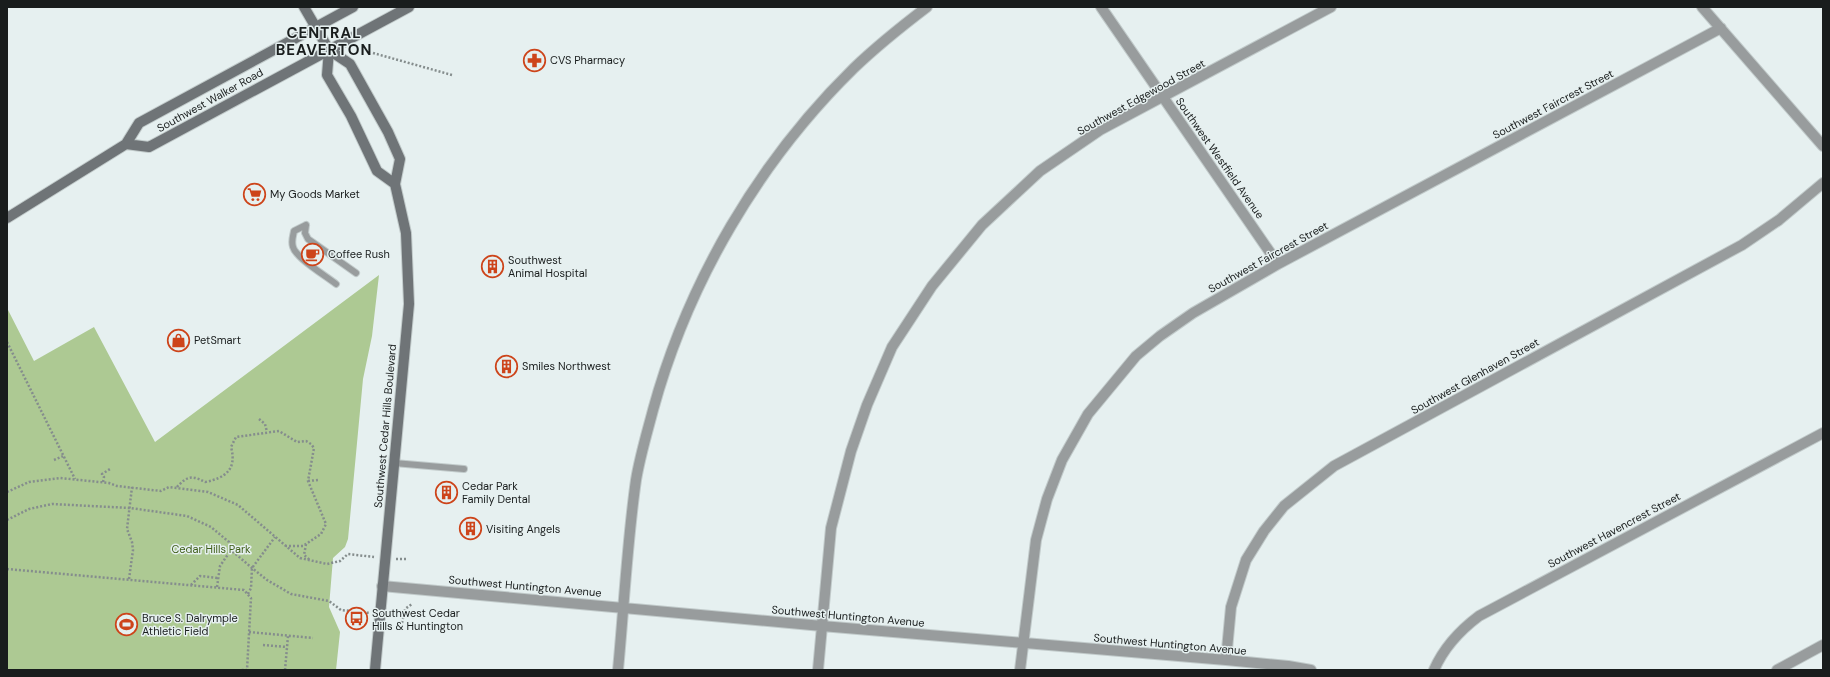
<svg xmlns="http://www.w3.org/2000/svg" width="1830" height="677" viewBox="0 0 1830 677" font-family="'DM Sans',sans-serif">
  <style>
    .green { fill: #adc993 }
    .lines { fill: none; stroke-linecap: round; stroke-linejoin: round }
    .lane-casing { stroke: #c1caca; stroke-width: 8 }
    .street-casing { stroke: #c1caca; stroke-width: 12 }
    .secondary-casing { stroke: #c1caca; stroke-width: 12 }
    .path { stroke: #858d8d; stroke-width: 2.5; stroke-dasharray: 2 2; stroke-linecap: butt }
    .lane { stroke: #989c9d; stroke-width: 6 }
    .street { stroke: #989c9d; stroke-width: 10 }
    .secondary { stroke: #6f7477; stroke-width: 10 }
    .labels { text-anchor: middle; stroke-width: 3; stroke-linejoin: round; paint-order: stroke }
    .poi-label { font-size: 11px; fill: #191d1d; stroke: #e6f0f0; text-anchor: start }
    .street-label { font-size: 11px; fill: #191d1d; stroke: #e6f0f0 }
    .park-label { font-size: 11px; fill: #3e5d18; stroke: #e6f0f0 }
    .district-label { font-size: 15px; font-weight: bold; letter-spacing: 1px; fill: #191d1d; stroke: #e6f0f0 }
  </style>
  <rect width="100%" height="100%" fill="#e6f0f0"/>
  <path class="green" d="M 379,275 L 372,336 L 363,379 L 348,539 L 345,547 L 333,558 L 329,607 L 340,632 L 336,670 L 7,670 L 7,308 L 34,361 L 94,327 L 155,442 Z"/>
  <g class="lines">
    <defs>
      <path id="lane" d="M 306,225 L 294,231 C 293,237 291,241 293,247 C 296,258 326,276 336,284
        M 306,225 L 305,233 L 308,239 L 356,273
        M 394,463 L 464,469"/>
      <path id="street" d="M 1101,7 L 1278,264
        M 1702,7 L 1823,146
        M 382,586 L 822,626 L 1226,660 L 1288,666 L 1311,670
        M 1226,660 L 1231,607 L 1246,560 L 1264,531 L 1284,506 L 1334,466 L 1742,245 L 1779,220 L 1823,183
        M 618,670 C 624,607 627,543 636,480 C 640,456 647,433 653,410 C 688,282 759,161 854,68 C 877,46 902,26 927,7
        M 818,670 L 831,528 L 851,451 L 867,405 L 892,347 L 932,286 L 982,225 L 1040,171 L 1100,130 L 1331,7
        M 1020,670 L 1036,540 L 1047,499 L 1062,460 L 1088,414 L 1136,356 L 1160,336 L 1193,313 L 1278,264 L 1721,28
        M 1434,670 C 1444,647 1459,631 1479,616 L 1823,433
        M 1777,670 L 1823,645"/>
      <path id="secondary" d="M 304,7 L 329,50 L 350,64 L 388,132 L 400,159 L 395,184 L 406,233 L 409,304 L 375,670
        M 329,50 L 327,75 L 351,116 L 377,171 L 395,184
        M 126,144 L 149,147 L 409,7
        M 7,218 L 126,144 L 139,123 L 353,7"/>
    </defs>
    <use href="#lane" class="lane-casing"/>
    <use href="#street" class="street-casing"/>
    <use href="#secondary" class="secondary-casing"/>
    <path class="path" d="M 373,53 L 452,75
      M 7,342 L 75,479
      M 259,419 L 265,424 L 267,432
      M 54,460 L 63,456
      M 308,481 L 318,480
      M 103,482 L 104,477 L 102,474 L 110,469
      M 177,487 C 187,476 192,475 205,482 C 226,478 237,469 231,447 L 236,437 L 279,431 L 297,442 L 306,441 L 311,444 L 314,448 L 308,481 L 326,524 L 321,534 L 303,546 L 286,546
      M 7,492 L 29,482 L 60,478 L 109,483 L 117,486 L 161,491 L 169,487 L 208,492 L 238,505 L 300,558 L 327,564 L 340,561 L 348,554 L 374,557
      M 7,520 L 29,509 L 52,504 L 130,508 L 187,516 L 211,527 L 229,542 L 231,550 L 252,568 L 267,580 L 291,594 L 329,601 L 341,610 L 370,613
      M 306,544 L 304,555 L 310,560
      M 396,559 L 408,559
      M 7,569 L 244,590 L 251,598 L 247,670 L 241,670
      M 129,579 L 133,550 L 132,542 L 127,529 L 132,487
      M 191,585 L 200,576 L 218,578
      M 217,587 L 220,566 L 231,550
      M 248,594 L 251,588 L 252,568 L 275,537
      M 392,615 L 400,615
      M 402,623 L 405,609 L 412,604
      M 249,632 L 313,638
      M 263,645 L 287,647
      M 285,670 L 288,636"/>
    <use href="#lane" class="lane"/>
    <use href="#street" class="street"/>
    <use href="#secondary" class="secondary"/>
  </g>
  <defs>
    <symbol id="pharmacy-ring" viewBox="-11 -11 22 22"><circle r="9.5" fill="#e6f0f0" stroke="#cd441a" stroke-width="1.5"/><path d="M-2-6h4v4h4v4h-4v4h-4v-4h-4v-4h4Z" fill="#cd441a"/></symbol>
    <symbol id="supermarket-ring" viewBox="-11 -11 22 22"><circle r="9.5" fill="#e6f0f0" stroke="#cd441a" stroke-width="1.5"/><path d="M-6-5.5h2.5l.6 2H6L4.5 2H-2.5L-4.4-4H-6ZM-1.5 3.2a1.3 1.3 0 1 0 .1 0ZM3 3.2a1.3 1.3 0 1 0 .1 0Z" fill="#cd441a"/></symbol>
    <symbol id="cafe-ring" viewBox="-11 -11 22 22"><circle r="9.5" fill="#e6f0f0" stroke="#cd441a" stroke-width="1.5"/><path d="M-5.5-4.5H6V0H3Q3 3.5 0 3.5H-2.5Q-5.5 3.5-5.5 0ZM3-3.2v2h1.7v-2ZM-6 4.5H4V6H-6Z" fill="#cd441a"/></symbol>
    <symbol id="building-ring" viewBox="-11 -11 22 22"><circle r="9.5" fill="#e6f0f0" stroke="#cd441a" stroke-width="1.5"/><path d="M-4-6H4V6H1V3H-1V6H-4ZM-2.5-4.3h1.7v1.8h-1.7ZM.8-4.3h1.7v1.8H.8ZM-2.5-1h1.7V.8h-1.7ZM.8-1h1.7V.8H.8Z" fill="#cd441a"/></symbol>
    <symbol id="shop-ring" viewBox="-11 -11 22 22"><circle r="9.5" fill="#e6f0f0" stroke="#cd441a" stroke-width="1.5"/><path d="M-5-2.5h2.3a2.7 3.5 0 0 1 5.4 0H5L5.5 6h-11ZM-1.5-2.5h3a1.5 2.3 0 0 0-3 0Z" fill="#cd441a"/></symbol>
    <symbol id="bus-ring" viewBox="-11 -11 22 22"><circle r="9.5" fill="#e6f0f0" stroke="#cd441a" stroke-width="1.5"/><path d="M-5-6H5V4H4V6H2V4H-2V6H-4V4H-5ZM-3.5-4V0h7V-4ZM-3.5 1.2v1.5H-2V1.2ZM2 1.2v1.5H3.5V1.2Z" fill="#cd441a"/></symbol>
    <symbol id="stadium-ring" viewBox="-11 -11 22 22"><circle r="9.5" fill="#e6f0f0" stroke="#cd441a" stroke-width="1.5"/><path d="M0-5a6.5 5 0 1 0 0 10a6.5 5 0 1 0 0-10ZM-3.5-1.8h7v3.6h-7Z" fill="#cd441a"/></symbol>
  </defs>
  <g fill-rule="evenodd">
    <use href="#pharmacy-ring" x="522" y="48" width="25" height="25"/>
    <use href="#supermarket-ring" x="242" y="182" width="25" height="25"/>
    <use href="#cafe-ring" x="300" y="242" width="25" height="25"/>
    <use href="#building-ring" x="480" y="254" width="25" height="25"/>
    <use href="#shop-ring" x="166" y="328" width="25" height="25"/>
    <use href="#building-ring" x="494" y="354" width="25" height="25"/>
    <use href="#building-ring" x="434" y="480" width="25" height="25"/>
    <use href="#building-ring" x="458" y="516" width="25" height="25"/>
    <use href="#bus-ring" x="344" y="606" width="25" height="25"/>
    <use href="#stadium-ring" x="114" y="612" width="25" height="25"/>
  </g>
  <g class="labels">
    <g class="poi-label">
      <text x="550" y="64">CVS Pharmacy</text>
      <text x="270" y="198">My Goods Market</text>
      <text x="328" y="258">Coffee Rush</text>
      <text x="508" y="264">Southwest<tspan x="508" dy="13">Animal Hospital</tspan></text>
      <text x="194" y="344">PetSmart</text>
      <text x="522" y="370">Smiles Northwest</text>
      <text x="462" y="490">Cedar Park<tspan x="462" dy="13">Family Dental</tspan></text>
      <text x="486" y="533">Visiting Angels</text>
      <text x="372" y="617">Southwest Cedar<tspan x="372" dy="13">Hills &amp; Huntington</tspan></text>
      <text x="142" y="622">Bruce S. DaIrymple<tspan x="142" dy="13">Athletic Field</tspan></text>
    </g>
    <g class="street-label">
      <text transform="translate(1141 97) rotate(-29)" y="4">Southwest Edgewood Street</text>
      <text transform="translate(210 100) rotate(-29)" y="4">Southwest Walker Road</text>
      <text transform="translate(1553 104) rotate(-28)" y="4">Southwest Faircrest Street</text>
      <text transform="translate(1220 158) rotate(55)" y="4">Southwest Westfield Avenue</text>
      <text transform="translate(1268 257) rotate(-29)" y="4">Southwest Faircrest Street</text>
      <text transform="translate(1475 376) rotate(-29)" y="4">Southwest Glenhaven Street</text>
      <text transform="translate(385 426) rotate(-85)" y="4">Southwest Cedar Hills Boulevard</text>
      <text transform="translate(1614 530) rotate(-28)" y="4">Southwest Havencrest Street</text>
      <text transform="translate(525 586) rotate(5)" y="4">Southwest Huntington Avenue</text>
      <text transform="translate(848 616) rotate(5)" y="4">Southwest Huntington Avenue</text>
      <text transform="translate(1170 644) rotate(5)" y="4">Southwest Huntington Avenue</text>
    </g>
    <g class="park-label">
      <text x="211" y="553">Cedar Hills Park</text>
    </g>
    <g class="district-label">
      <text x="324" y="38">CENTRAL<tspan x="324" dy="17">BEAVERTON</tspan></text>
    </g>
  </g>
  <rect width="1830" height="677" fill="none" stroke="#191d1d" stroke-width="16"/>
</svg>
